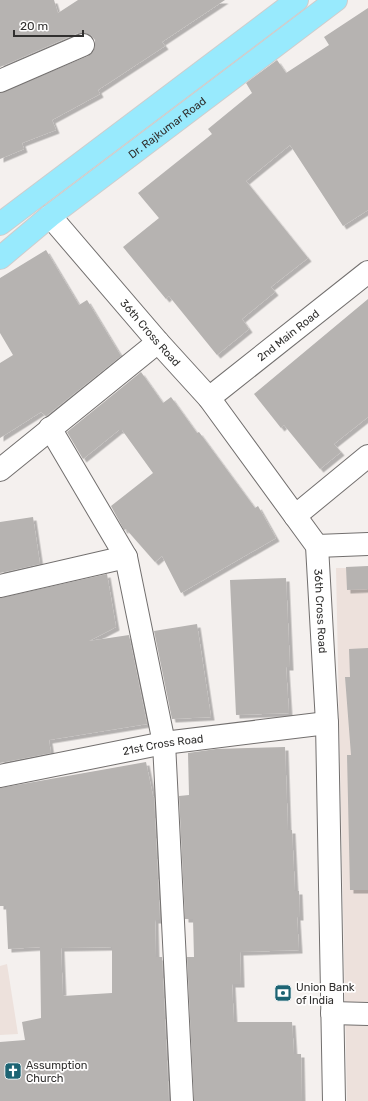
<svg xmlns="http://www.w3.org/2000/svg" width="368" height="1101" viewBox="0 0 368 1101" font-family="Rubik,sans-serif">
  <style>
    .built { fill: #ede1dc }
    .building { fill: #b6b3b1; fill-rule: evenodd; filter: url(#shadow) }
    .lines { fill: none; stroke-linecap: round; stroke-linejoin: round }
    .minor-casing { stroke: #726f6e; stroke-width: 24 }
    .major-casing { stroke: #cecdcd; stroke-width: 24 }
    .minor { stroke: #fff; stroke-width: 22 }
    .major { stroke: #98eafd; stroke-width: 22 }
    .labels { text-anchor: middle; stroke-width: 3.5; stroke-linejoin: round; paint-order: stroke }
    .street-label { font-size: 11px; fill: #31302f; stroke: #fffefe }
    .poi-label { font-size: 11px; fill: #31302f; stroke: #fffefe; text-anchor: start }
  </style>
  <defs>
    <filter id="shadow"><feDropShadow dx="3.5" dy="3.5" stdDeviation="0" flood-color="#0004"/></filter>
  </defs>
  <rect width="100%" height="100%" fill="#f4f0ee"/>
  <path class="built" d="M 336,568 L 368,568 L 368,1101 L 347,1101 Z
    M 7,964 L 18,1034 L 0,1035 L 0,966 Z"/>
  <path class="building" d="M 0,0 L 54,0 L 58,13 L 78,0 L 225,0 L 162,42 L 165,46 L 98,90 L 100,94 L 52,120 L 56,130 L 22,143 L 24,149 L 0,159 L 0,93 L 88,56 L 93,52 L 95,46 L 95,40 L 91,35 L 85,33 L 78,33 L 0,67 Z
    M 368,8 L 368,210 L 343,226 L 290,145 L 246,181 L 308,258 L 271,287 L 275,292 L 242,319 L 249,329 L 217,355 L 169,296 L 166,299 L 123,247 L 159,218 L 138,193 L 212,134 L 208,129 L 252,93 L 246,83 L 277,60 L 286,73 L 329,45 L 324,37 Z
    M 46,250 L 79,305 L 87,300 L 121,356 L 46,416 L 41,412 L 0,438 L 0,363 L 13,355 L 0,333 L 0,278 Z
    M 368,299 L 368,417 L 334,444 L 341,452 L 320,469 L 284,425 L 281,428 L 254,394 Z
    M 141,372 L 163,403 L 171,397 L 197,433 L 199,432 L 255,508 L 258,506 L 276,538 L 181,593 L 162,556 L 155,562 L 126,529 L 124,530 L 111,506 L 153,473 L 122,430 L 119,430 L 83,459 L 67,432 Z
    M 33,517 L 40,564 L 0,573 L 0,522 Z
    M 368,566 L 368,589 L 347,590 L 346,567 Z
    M 107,574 L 116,627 L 89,641 L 129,635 L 147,724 L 49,740 L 51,753 L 0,763 L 0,598 Z
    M 286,578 L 290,667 L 286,667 L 289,713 L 236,715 L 230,580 Z
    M 197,624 L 211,717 L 172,719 L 154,631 Z
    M 368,648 L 368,890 L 350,890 L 347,755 L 351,755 L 345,677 L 350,677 L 349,649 Z
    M 285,747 L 288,830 L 292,830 L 295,891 L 299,891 L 300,917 L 297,917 L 299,950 L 240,952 L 241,984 L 232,984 L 234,1022 L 292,1022 L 294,1054 L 301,1054 L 302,1101 L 194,1101 L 187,957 L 194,957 L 193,919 L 185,919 L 179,796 L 189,795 L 188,753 L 216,749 Z
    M 146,762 L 153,796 L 154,797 L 160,920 L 155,920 L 156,957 L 162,957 L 169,1101 L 0,1101 L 0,1042 L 25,1040 L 22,1022 L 41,1018 L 40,947 L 8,949 L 6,906 L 0,906 L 0,788 ZM 112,947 L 112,993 L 63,996 L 61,948 Z"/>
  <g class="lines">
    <defs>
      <g id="minor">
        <path d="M 0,81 L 83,45"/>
        <path id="s1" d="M 50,216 L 158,342 L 209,398 L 317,546 L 327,723 L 334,1101"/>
        <path id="s2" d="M 209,398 L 368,272"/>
        <path d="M 50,428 L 126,557 L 164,743 L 182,1101"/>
        <path d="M 0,470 L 158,342"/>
        <path d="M 295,516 L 368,456"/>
        <path d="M 317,546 L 368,544"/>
        <path d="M 0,586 L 126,557"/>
        <path id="s3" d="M 0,776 L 164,743 L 327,723"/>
        <path d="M 332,1013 L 368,1014"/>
      </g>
      <g id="major">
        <path d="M 0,224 L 297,0"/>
        <path id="s4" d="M 0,258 L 50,216 L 336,0"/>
      </g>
    </defs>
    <use href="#minor" class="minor-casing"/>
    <use href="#major" class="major-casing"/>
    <use href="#minor" class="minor"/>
    <use href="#major" class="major"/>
  </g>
  <defs>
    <symbol id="bank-square" viewBox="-11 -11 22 22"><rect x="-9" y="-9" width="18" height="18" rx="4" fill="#1d6473" stroke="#fffefe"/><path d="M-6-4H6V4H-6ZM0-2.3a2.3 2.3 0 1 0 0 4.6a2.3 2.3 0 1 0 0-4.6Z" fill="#fff"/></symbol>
    <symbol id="church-square" viewBox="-11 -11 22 22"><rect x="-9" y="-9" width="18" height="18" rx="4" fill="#1d6473" stroke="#fffefe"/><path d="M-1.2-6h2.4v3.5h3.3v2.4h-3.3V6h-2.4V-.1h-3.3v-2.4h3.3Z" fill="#fff"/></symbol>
  </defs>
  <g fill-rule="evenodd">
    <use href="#bank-square" x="273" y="983" width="20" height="20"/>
    <use href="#church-square" x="3" y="1061" width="20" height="20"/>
  </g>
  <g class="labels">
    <g class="street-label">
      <text dy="4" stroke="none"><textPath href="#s4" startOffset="212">Dr. Rajkumar Road</textPath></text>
      <text dy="4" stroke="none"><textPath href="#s1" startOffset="154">36th Cross Road</textPath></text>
      <text dy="4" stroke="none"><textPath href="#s2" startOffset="101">2nd Main Road</textPath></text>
      <text dy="4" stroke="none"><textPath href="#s1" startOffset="490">36th Cross Road</textPath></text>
      <text dy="4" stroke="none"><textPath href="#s3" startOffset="166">21st Cross Road</textPath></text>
    </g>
    <g class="poi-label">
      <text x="296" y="991">Union Bank<tspan x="296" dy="13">of India</tspan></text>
      <text x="26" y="1069">Assumption<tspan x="26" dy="13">Church</tspan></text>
    </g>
  </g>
  <path d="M14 30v6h69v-6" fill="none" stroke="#31302f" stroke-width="2"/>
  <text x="20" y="30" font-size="12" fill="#31302f" stroke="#fffefe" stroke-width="3" paint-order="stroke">20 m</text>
</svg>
